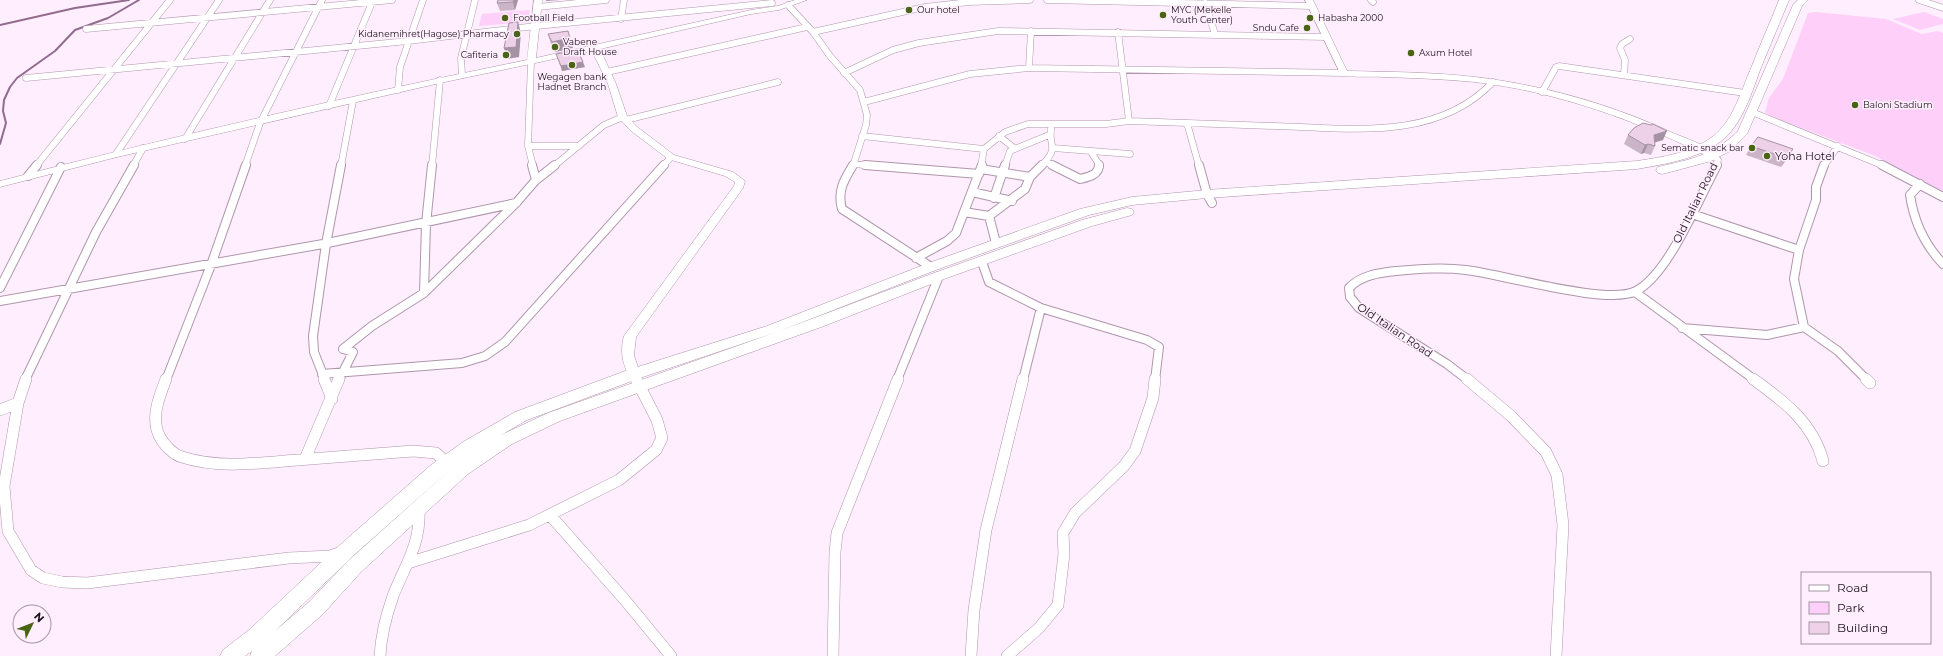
<svg xmlns="http://www.w3.org/2000/svg" width="1943" height="656" viewBox="0 0 1943 656" font-family="Montserrat,sans-serif">
  <style>
    .green { fill: #fecff9 }
    .lines { fill: none; stroke-linecap: round; stroke-linejoin: round }
    .stream { stroke: #926c8f; stroke-width: 2 }
    .minor-far2-casing { stroke: #af96ac; stroke-width: 7 }
    .minor-far1-casing { stroke: #af96ac; stroke-width: 10 }
    .minor-casing { stroke: #af96ac; stroke-width: 12 }
    .tertiary-casing { stroke: #af96ac; stroke-width: 1 }
    .primary-casing { stroke: #af96ac; stroke-width: 1 }
    .minor-far2 { stroke: #fff; stroke-width: 6 }
    .minor-far1 { stroke: #fff; stroke-width: 8 }
    .minor { stroke: #fff; stroke-width: 11 }
    .tertiary { fill: #fff; fill-rule: evenodd }
    .primary { fill: #fff; fill-rule: evenodd }
    .wall { fill: #cbb4c8 }
    .shaded-wall { fill: #a592a3 }
    .building { fill: #ecd1e9; stroke: #a592a3 }
    .poi-dot { fill: #4a6415; stroke: #ffeefd; stroke-width: 1.5 }
    .labels { text-anchor: middle; stroke-width: 3; stroke-linejoin: round; paint-order: stroke }
    .far-poi-label { font-size: 9px; fill: #1b121a; stroke: #ffeefd; text-anchor: start }
    .poi-label { font-size: 11px; fill: #1b121a; stroke: #ffeefd; text-anchor: start }
    .street-label { font-size: 11px; fill: #1b121a; stroke: #ffeefd }
  </style>
  <rect width="100%" height="100%" fill="#ffeefd"/>
  <path class="green" d="M 530,10 L 528,22 L 479,26 L 482,14 Z
    M 1816,12 L 1886,19 L 1922,34 L 1938,31 L 1943,33 L 1943,191 L 1873,155 L 1770,116 L 1765,112 L 1769,98 L 1783,79 L 1808,13 Z
    M 1924,12 L 1943,19 L 1943,24 L 1920,30 L 1893,19 Z"/>
  <g class="lines">
    <path class="stream" d="M 0,25 L 75,8 L 129,0
      M 0,144 L 6,123 L 3,111 L 4,100 L 10,87 L 17,78 L 55,51 L 75,30 L 108,18 L 139,0"/>
    <defs>
      <path id="minor-far2" d="M 1047,0 L 1312,6
        M 1371,0 L 1373,2
        M 1919,0 L 1943,8
        M 1205,3 L 1215,34
        M 788,5 L 813,32 L 830,56 L 860,90 L 867,115 L 866,125 L 853,166
        M 538,7 L 606,0
        M 621,19 L 624,0
        M 86,29 L 392,0
        M 813,32 L 925,7 L 969,2 L 1030,0
        M 1118,32 L 1129,121
        M 531,61 L 528,146 L 533,166
        M 1029,68 L 1031,31
        M 607,72 L 807,27
        M 844,73 L 893,50 L 919,43 L 998,31 L 1327,37
        M 462,75 L 461,58 L 475,0
        M 1624,75 L 1625,60 L 1620,48 L 1622,44 L 1630,39
        M 26,78 L 408,41 L 536,26 L 772,3
        M 398,90 L 400,67 L 423,0
        M 1542,92 L 1556,67 L 1559,66 L 1745,93
        M 864,102 L 970,74 L 1029,68 L 1344,73
        M 329,106 L 373,0
        M 1752,112 L 1884,166
        M 626,120 L 778,82
        M 1187,123 L 1199,166
        M 862,136 L 984,149
        M 999,136 L 1014,148
        M 185,139 L 270,0
        M 528,146 L 579,146
        M 1053,148 L 1130,154
        M 1091,152 L 1100,166
        M 116,154 L 219,0
        M 1714,156 L 1718,160 L 1716,166
        M 1046,162 L 1054,166
        M 854,164 L 877,166
        M 36,166 L 170,0
        M 133,166 L 143,148
        M 245,166 L 260,123 L 322,0
        M 341,166 L 353,101
        M 432,166 L 440,80
        M 554,166 L 604,125 L 623,117
        M 663,166 L 671,157
        M 981,166 L 984,149 L 1005,132 L 1028,124 L 1106,124 L 1129,121 C 1178,123 1226,124 1275,126 C 1349,128 1436,142 1493,82
        M 1005,166 L 1010,151 L 1049,135
        M 1041,166 C 1062,145 1046,147 1052,124
        M 1824,166 L 1838,146"/>
      <path id="minor-far1" d="M 532,165 L 536,180
        M 853,165 C 844,180 837,191 842,209 L 931,267
        M 865,165 L 979,174
        M 1052,165 L 1080,179 C 1088,177 1099,175 1099,165
        M 1199,165 L 1207,194 L 1212,203
        M 1882,165 L 1943,197
        M 981,169 L 1030,177
        M 28,176 L 37,165
        M 1920,184 L 1910,195 C 1914,222 1924,244 1943,264
        M 972,192 L 1012,201
        M 994,198 L 1005,165
        M 964,212 L 989,216
        M 1692,214 L 1799,250
        M 996,243 L 989,216 L 1025,189 L 1030,177 L 1042,165
        M 916,258 L 947,241 L 956,233 L 982,165
        M 982,262 L 989,282 L 1041,308 L 1023,380
        M 0,288 L 61,167
        M 1635,292 L 1755,380
        M 424,293 L 426,224 L 432,165
        M 0,301 L 323,244 L 516,203
        M 1041,308 L 1147,340 L 1159,347 L 1155,380
        M 1804,327 L 1838,351 L 1867,380
        M 1682,328 L 1767,335 L 1804,327 L 1794,279 L 1799,250 L 1816,200 L 1816,187 L 1824,165
        M 322,374 L 462,363 L 485,356 L 505,342 L 664,165
        M 634,374 L 637,380
        M 25,380 L 96,232 L 134,165
        M 166,380 L 211,265 L 246,165
        M 325,380 L 314,352 L 313,336 L 326,244 L 341,165
        M 339,380 L 353,352 L 343,349 L 372,326 L 424,293 L 516,203 L 536,180 L 555,165
        M 897,380 L 939,276
        M 1468,380 L 1447,364 L 1359,308 L 1350,297 L 1349,288 C 1361,275 1379,273 1396,271 C 1419,269 1443,267 1466,270 C 1502,274 1607,306 1636,291 C 1669,274 1699,198 1717,165"/>
      <path id="minor" d="M 26,379 L 18,403 L 4,486 L 8,531 L 31,570 L 43,578 L 62,582 L 87,583 L 289,558 L 330,556 L 339,553
        M 166,379 C 159,397 150,419 160,437 C 164,445 174,455 182,457 C 219,469 260,463 297,460 C 336,457 374,454 413,451 L 436,453 L 449,465
        M 324,379 L 332,399
        M 1467,379 L 1511,416 L 1546,452 L 1557,475 L 1563,525 L 1556,656
        M 1753,379 C 1784,401 1813,423 1823,461
        M 1866,379 L 1870,383
        M 0,410 L 18,403
        M 305,459 L 339,379
        M 550,515 L 624,599 L 671,656
        M 408,563 L 529,525 L 619,480 L 656,450 L 662,438 L 657,420 L 636,379
        M 380,656 C 381,635 386,616 393,596 C 406,563 421,544 419,508
        M 833,656 L 835,552 L 837,533 L 898,379
        M 971,656 L 974,610 L 986,530 L 1023,379
        M 1007,656 L 1039,628 L 1058,605 L 1064,554 L 1063,533 L 1075,513 L 1124,466 L 1135,451 L 1153,398 L 1155,379"/>
      <path id="tertiary" d="M 534,0 L 542,0 L 536,58 L 751,10 L 778,6 L 795,0 L 807,0 L 779,10 L 751,14 L 600,49 L 616,84 L 627,116 L 636,126 L 674,155 L 733,172 L 745,181 L 743,188 L 636,337 L 634,355 L 640,374 L 638,377 L 630,377 C 622,364 620,350 624,336 L 734,186 L 735,182 L 725,176 L 668,159 L 630,130 L 618,117 L 608,84 L 592,51 L 440,83 L 117,157 L 0,187 L 0,181 C 174,136 350,96 527,60 Z
        M 1305,0 L 1313,0 L 1347,71 C 1390,72 1432,72 1475,77 C 1543,85 1610,104 1673,133 C 1685,138 1711,147 1719,156 L 1714,159 L 1711,158 C 1636,120 1558,92 1475,82 C 1444,79 1414,78 1383,77 C 1370,76 1354,78 1341,75 Z"/>
      <path id="primary" d="M 1779,0 L 1789,0 C 1780,22 1771,43 1762,65 C 1752,91 1743,125 1720,142 C 1697,159 1665,164 1637,169 L 1207,198 L 1132,205 L 1089,215 L 936,270 L 777,332 L 934,273 L 1082,220 L 1127,208 L 1132,209 L 1134,212 L 1132,215 L 1092,226 L 944,279 L 824,326 L 560,421 L 512,444 L 468,474 L 361,572 L 323,614 L 275,656 L 250,656 L 252,651 L 245,656 L 220,656 L 223,650 L 249,630 L 341,544 L 431,465 L 463,442 L 515,412 L 628,370 L 767,326 L 926,264 L 1080,209 L 1132,197 L 1207,190 L 1637,161 C 1663,157 1691,153 1712,137 C 1733,122 1741,91 1751,68 C 1760,45 1770,23 1779,0 ZM 777,332 L 548,413 L 501,435 L 527,420 L 640,378 ZM 452,468 L 347,562 L 309,602 L 275,631 L 355,554 Z
        M 1798,0 L 1808,0 L 1802,6 L 1747,134 L 1730,151 L 1711,161 L 1674,171 L 1662,174 L 1658,173 L 1656,170 L 1658,167 C 1691,159 1713,156 1738,131 L 1793,5 Z"/>
    </defs>
    <use href="#minor-far2" class="minor-far2-casing"/>
    <use href="#minor-far1" class="minor-far1-casing"/>
    <use href="#minor" class="minor-casing"/>
    <use href="#tertiary" class="tertiary-casing"/>
    <use href="#primary" class="primary-casing"/>
    <use href="#minor-far2" class="minor-far2"/>
    <use href="#minor-far1" class="minor-far1"/>
    <use href="#minor" class="minor"/>
    <use href="#tertiary" class="tertiary"/>
    <use href="#primary" class="primary"/>
  </g>
  <path class="wall" d="M 498,0 L 518,0 L 515,10 L 500,11 L 497,3 Z
    M 548,34 L 573,48 L 555,52 L 551,44 Z
    M 556,54 L 585,67 L 562,71 Z
    M 1628,135 L 1663,140 L 1654,142 L 1655,146 L 1651,155 L 1644,153 L 1641,154 L 1624,144 Z
    M 1751,146 L 1793,149 L 1788,157 L 1781,167 L 1746,155 Z"/>
  <path class="shaded-wall" d="M 514,0 L 518,0 L 515,10 L 513,2 Z
    M 546,0 L 560,0 L 546,1 Z
    M 518,22 L 521,33 L 519,57 L 507,59 L 504,48 Z
    M 568,31 L 573,48 L 555,52 L 552,42 Z
    M 583,62 L 585,67 L 562,71 L 561,66 Z
    M 1667,131 L 1663,140 L 1650,144 L 1654,135 Z
    M 1648,144 L 1644,153 L 1641,154 L 1645,145 Z
    M 1793,149 L 1788,157 L 1781,167 L 1786,158 Z"/>
  <path class="building" d="M 498,0 L 514,0 L 513,2 L 497,3 Z
    M 518,22 L 516,47 L 504,48 L 509,23 Z
    M 568,31 L 570,38 L 552,42 L 548,34 Z
    M 573,51 L 574,54 L 579,53 L 583,62 L 561,66 L 556,54 Z
    M 1643,123 L 1651,125 L 1653,124 L 1667,131 L 1654,135 L 1655,146 L 1648,144 L 1645,145 L 1628,135 L 1634,128 Z
    M 1758,137 L 1793,149 L 1786,158 L 1751,146 Z"/>
  <g class="poi-dot">
    <circle cx="909" cy="10" r="4"/>
    <circle cx="1163" cy="15" r="4"/>
    <circle cx="505" cy="18" r="4"/>
    <circle cx="1310" cy="18" r="4"/>
    <circle cx="1307" cy="28" r="4"/>
    <circle cx="517" cy="34" r="4"/>
    <circle cx="555" cy="47" r="4"/>
    <circle cx="1411" cy="53" r="4"/>
    <circle cx="506" cy="55" r="4"/>
    <circle cx="572" cy="65" r="4"/>
    <circle cx="1855" cy="105" r="4"/>
    <circle cx="1752" cy="148" r="4"/>
    <circle cx="1767" cy="156" r="4"/>
  </g>
  <g class="labels">
    <g class="far-poi-label">
      <text x="917" y="13">Our hotel</text>
      <text x="1171" y="13">MYC (Mekelle<tspan x="1171" dy="10">Youth Center)</tspan></text>
      <text x="513" y="21">Football Field</text>
      <text x="1318" y="21">Habasha 2000</text>
      <text x="1299" y="31" text-anchor="end">Sndu Cafe</text>
      <text x="509" y="37" text-anchor="end">Kidanemihret(Hagose) Pharmacy</text>
      <text x="563" y="45">Vabene<tspan x="563" dy="10">Draft House</tspan></text>
      <text x="1419" y="56">Axum Hotel</text>
      <text x="498" y="58" text-anchor="end">Cafiteria</text>
      <text x="572" y="80" text-anchor="middle">Wegagen bank<tspan x="572" dy="10">Hadnet Branch</tspan></text>
      <text x="1863" y="108">Baloni Stadium</text>
      <text x="1744" y="151" text-anchor="end">Sematic snack bar</text>
    </g>
    <g class="poi-label">
      <text x="1775" y="160">Yoha Hotel</text>
    </g>
    <g class="street-label">
      <text transform="translate(1695 203) rotate(-64)" y="4">Old Italian Road</text>
      <text transform="translate(1395 330) rotate(34)" y="4">Old Italian Road</text>
    </g>
  </g>
  <rect x="1801" y="572" width="130" height="72" fill="#ffeefd" stroke="#a496a2"/>
  <rect x="1809" y="585" width="20" height="6" fill="#ffffff" stroke="#a496a2"/>
  <text x="1837" y="592" font-size="12" fill="#1b121a">Road</text>
  <rect x="1809" y="602" width="20" height="12" fill="#fecff9" stroke="#a496a2"/>
  <text x="1837" y="612" font-size="12" fill="#1b121a">Park</text>
  <rect x="1809" y="622" width="20" height="12" fill="#ecd1e9" stroke="#a496a2"/>
  <text x="1837" y="632" font-size="12" fill="#1b121a">Building</text>
  <g transform="translate(32 624) rotate(47)"><circle r="19" fill="#ffeefd" stroke="#a496a2"/>
  <path d="M0-3L7 15L0 10L-7 15Z" fill="#4a6415"/>
  <text y="-6" font-size="11" font-weight="bold" text-anchor="middle" fill="#1b121a">N</text>
  </g>
</svg>
